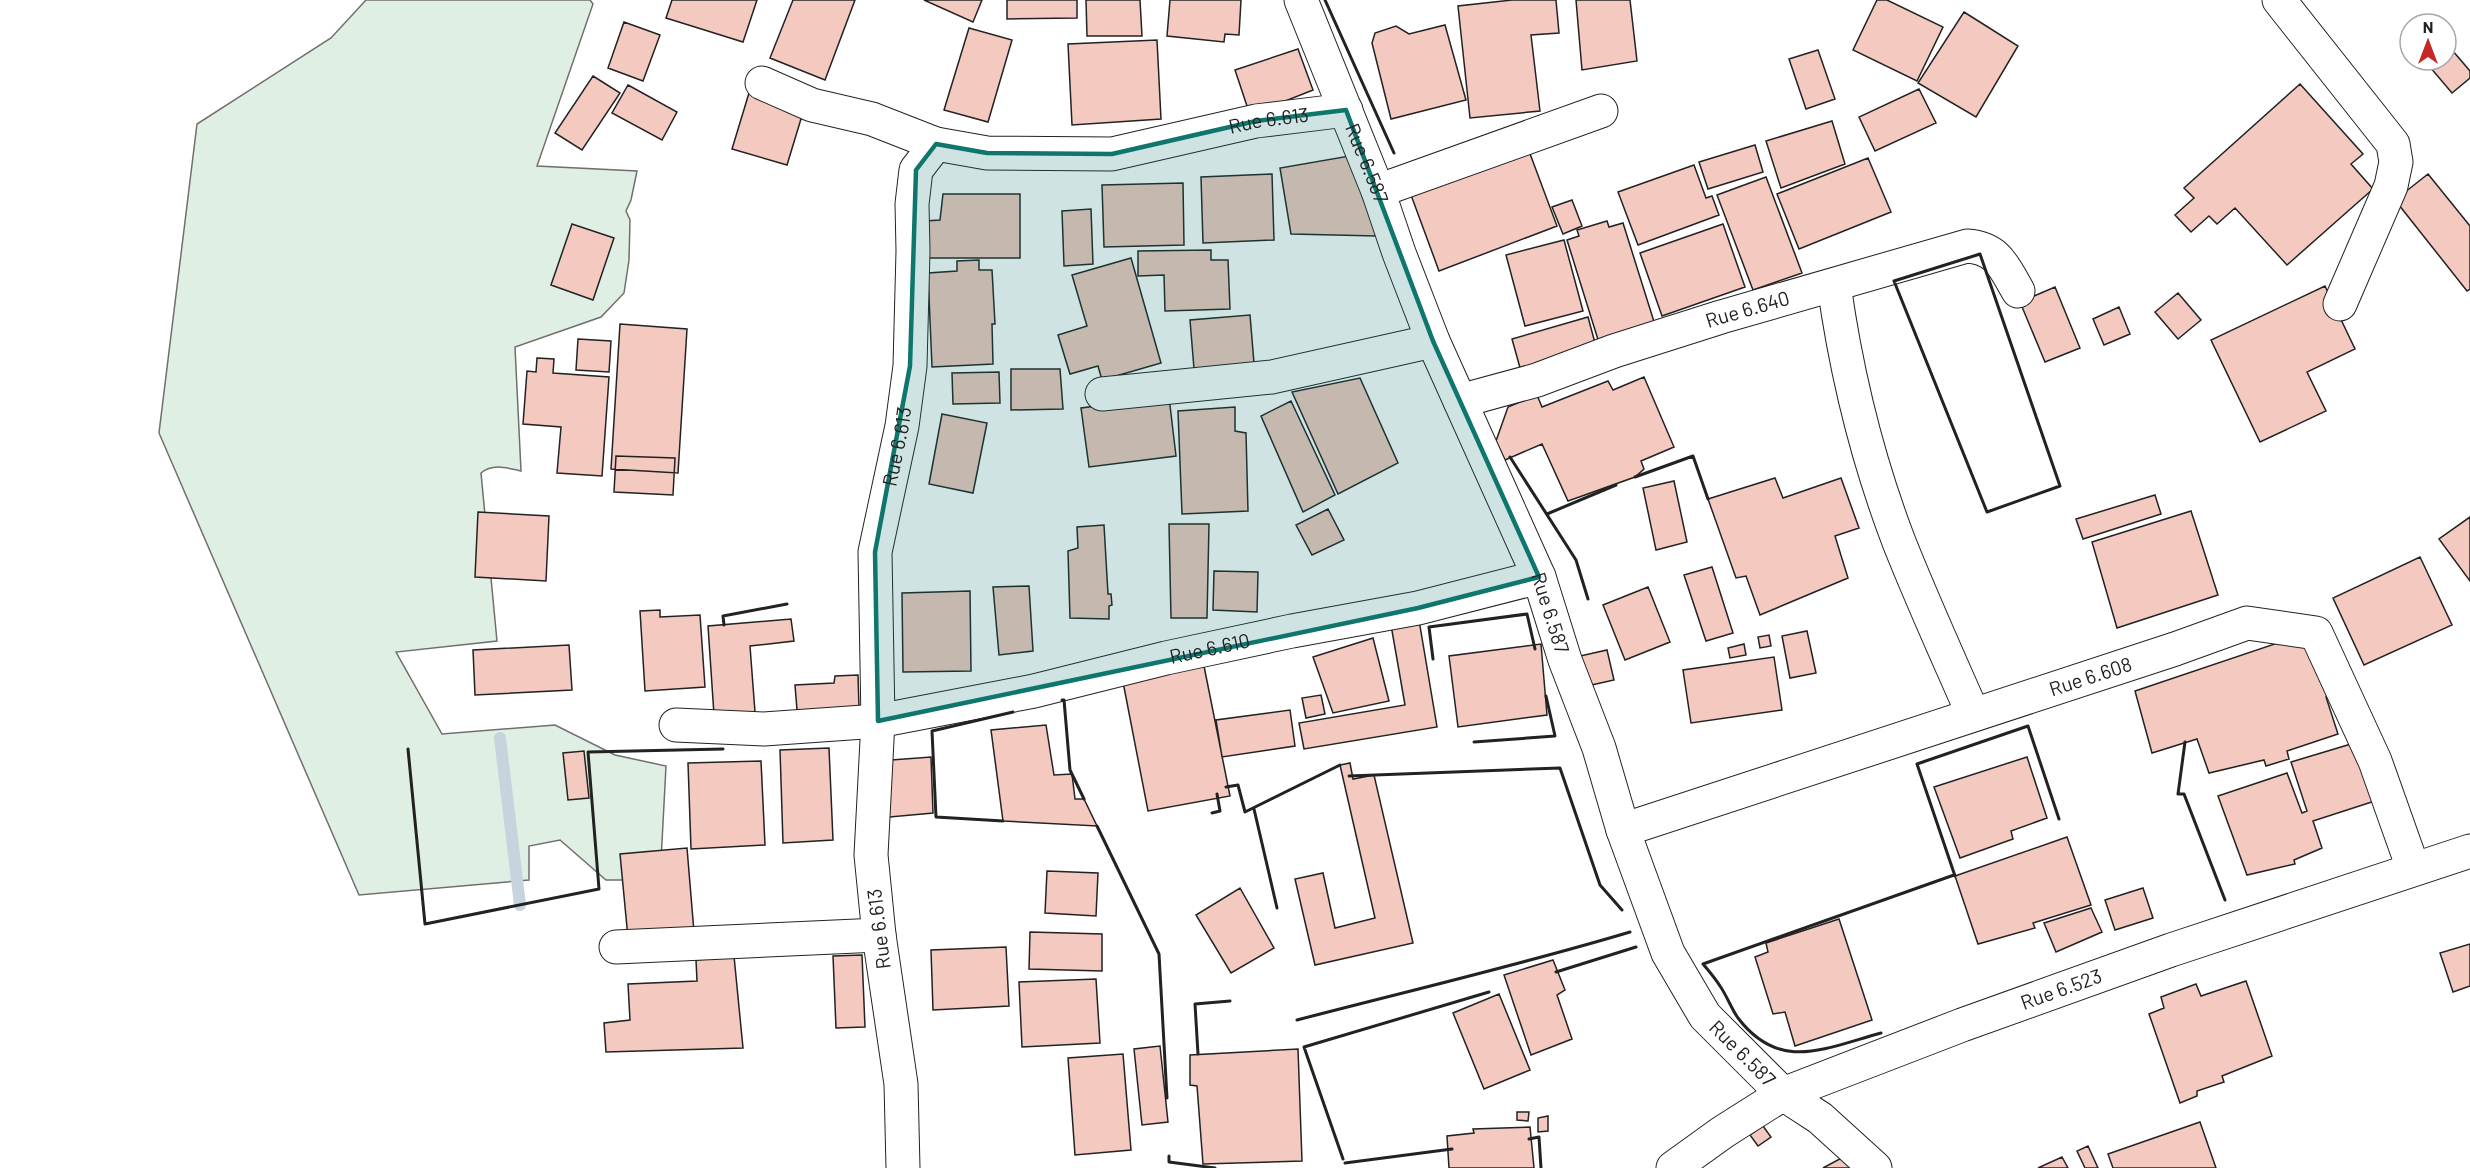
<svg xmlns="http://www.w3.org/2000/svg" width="2470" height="1168" viewBox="0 0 2470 1168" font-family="Barlow,sans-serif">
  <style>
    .green { fill: #e0efe3; stroke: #6f6f6f; stroke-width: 1.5 }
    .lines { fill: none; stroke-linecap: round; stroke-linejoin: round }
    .stream { stroke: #c7d3dd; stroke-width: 12 }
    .building { fill: #f3c9c0; stroke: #222; stroke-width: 1.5 }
    .minor-casing { stroke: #222; stroke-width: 35 }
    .minor { stroke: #fff; stroke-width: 33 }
    .wall { stroke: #222; stroke-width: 3 }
    .marked { fill: #0f766e; fill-opacity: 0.2; stroke: #0f766e; stroke-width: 4.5; stroke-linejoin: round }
    .labels { text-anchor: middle; stroke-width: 4.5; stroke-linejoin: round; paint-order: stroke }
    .street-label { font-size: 20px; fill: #222; stroke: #fff }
  </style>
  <rect width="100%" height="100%" fill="#fff"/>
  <path class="green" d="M 366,0 L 590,0 L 593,4 L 537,166 L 637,171 L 631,200 L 626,211 L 630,220 L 629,260 L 624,293 L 601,317 L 515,347 L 521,471 C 507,468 493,463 481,473 L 497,641 L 396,652 L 442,734 L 555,725 L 615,755 L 666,766 L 660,880 L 606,880 L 560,840 L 529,846 L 529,880 L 359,895 L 159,433 L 197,124 L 331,38 Z"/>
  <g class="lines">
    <path class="stream" d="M 500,738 L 520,905"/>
  </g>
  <path class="building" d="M 672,0 L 757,0 L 743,42 L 666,18 Z
    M 793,0 L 855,0 L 825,80 L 770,58 Z
    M 924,0 L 982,0 L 973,22 Z
    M 1007,0 L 1077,0 L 1077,18 L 1007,19 Z
    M 1086,0 L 1140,0 L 1142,36 L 1087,36 Z
    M 1170,0 L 1241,0 L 1239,35 L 1225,34 L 1224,42 L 1167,36 Z
    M 1512,0 L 1556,0 L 1559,33 L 1531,35 L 1540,111 L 1470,118 L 1458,6 Z
    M 1576,0 L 1630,0 L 1637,61 L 1582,70 Z
    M 1877,0 L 1887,0 L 1943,27 L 1917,81 L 1853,50 Z
    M 1964,12 L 2018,46 L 1976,117 L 1918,83 Z
    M 624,22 L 660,35 L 643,81 L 608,68 Z
    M 1445,25 L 1466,100 L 1391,119 L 1372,43 L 1375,33 L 1396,26 L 1409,34 Z
    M 969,28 L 1012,40 L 988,122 L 944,110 Z
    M 1157,40 L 1161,119 L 1072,125 L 1068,44 Z
    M 2446,43 L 2470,71 L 2470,78 L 2452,93 L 2424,60 L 2446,60 Z
    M 1298,49 L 1313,90 L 1250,115 L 1235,70 Z
    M 1818,50 L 1835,99 L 1806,109 L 1789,59 Z
    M 593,76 L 620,93 L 582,150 L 555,133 Z
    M 2300,84 L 2363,154 L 2351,164 L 2373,189 L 2287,265 L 2235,208 L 2217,224 L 2209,216 L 2191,232 L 2175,215 L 2194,198 L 2184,188 Z
    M 628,85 L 677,112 L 662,140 L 612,113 Z
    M 1919,89 L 1936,123 L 1875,151 L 1859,117 Z
    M 749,93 L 804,109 L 787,165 L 732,149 Z
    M 1832,121 L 1845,164 L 1781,188 L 1766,141 Z
    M 1755,145 L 1763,172 L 1708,189 L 1699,162 Z
    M 1529,151 L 1557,226 L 1439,271 L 1411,195 Z
    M 1355,155 L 1377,236 L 1291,234 L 1280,168 Z
    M 1868,158 L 1891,212 L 1799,249 L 1777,194 Z
    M 1694,165 L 1706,198 L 1712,196 L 1719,215 L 1638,245 L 1618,192 Z
    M 1272,174 L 1274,240 L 1203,243 L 1201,177 Z
    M 2428,174 L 2470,226 L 2470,289 L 2467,291 L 2395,200 Z
    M 1766,177 L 1802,273 L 1753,290 L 1717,195 Z
    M 1183,183 L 1184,245 L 1104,247 L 1102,185 Z
    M 943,194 L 1020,194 L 1020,258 L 925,258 L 925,221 L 940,220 Z
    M 1572,200 L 1582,226 L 1563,234 L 1552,207 Z
    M 1091,209 L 1093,264 L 1064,266 L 1062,211 Z
    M 1607,221 L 1609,227 L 1623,223 L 1656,328 L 1600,346 L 1567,240 L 1579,236 L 1577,230 Z
    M 572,224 L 614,238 L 593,300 L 551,285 Z
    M 1723,224 L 1745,287 L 1662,316 L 1640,253 Z
    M 1564,240 L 1583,311 L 1525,326 L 1506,255 Z
    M 1211,250 L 1211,260 L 1228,260 L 1230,309 L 1165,311 L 1164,275 L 1138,276 L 1138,251 Z
    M 1131,258 L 1161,363 L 1102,380 L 1098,366 L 1070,374 L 1058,335 L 1087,326 L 1072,275 Z
    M 979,260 L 979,270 L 992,270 L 995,324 L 992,324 L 993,364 L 932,367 L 928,273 L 957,271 L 957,261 Z
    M 2325,286 L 2355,349 L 2307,372 L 2326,411 L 2260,442 L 2211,340 Z
    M 2055,287 L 2080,348 L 2045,362 L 2020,302 Z
    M 2178,293 L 2201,320 L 2178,339 L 2155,312 Z
    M 2119,307 L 2130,334 L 2104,345 L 2093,319 Z
    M 1250,315 L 1255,375 L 1195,381 L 1190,320 Z
    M 1588,317 L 1598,354 L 1522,375 L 1512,339 Z
    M 620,324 L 687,329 L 678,473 L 611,469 Z
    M 578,339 L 611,341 L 609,372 L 576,370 Z
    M 537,358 L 554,359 L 553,373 L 609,377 L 602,476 L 557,473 L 561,427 L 523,424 L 527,371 L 536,372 Z
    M 1011,369 L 1060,369 L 1063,409 L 1011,410 Z
    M 999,372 L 1000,403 L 953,404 L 952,373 Z
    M 1644,377 L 1674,447 L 1641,461 L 1644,469 L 1635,477 L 1568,501 L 1542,444 L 1505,460 L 1496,441 L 1508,407 L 1537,395 L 1542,407 L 1608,381 L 1613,390 Z
    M 1360,378 L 1398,463 L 1338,494 L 1292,392 Z
    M 1169,397 L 1176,456 L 1089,467 L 1081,408 Z
    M 1291,401 L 1335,495 L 1303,512 L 1261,416 Z
    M 1235,407 L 1235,431 L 1246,433 L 1248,511 L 1182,514 L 1178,411 Z
    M 942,414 L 987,423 L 973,493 L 929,484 Z
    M 616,456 L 675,458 L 673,495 L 614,492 Z
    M 1775,478 L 1783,498 L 1841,478 L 1859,528 L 1835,536 L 1848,578 L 1760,615 L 1746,576 L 1736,578 L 1708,499 Z
    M 1674,481 L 1687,542 L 1656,550 L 1643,488 Z
    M 2155,495 L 2161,514 L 2083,539 L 2076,519 Z
    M 1328,509 L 1344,540 L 1312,555 L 1296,525 Z
    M 2191,511 L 2218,595 L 2117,628 L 2092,542 Z
    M 478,512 L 549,516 L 546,581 L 475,577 Z
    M 2470,517 L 2470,581 L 2439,539 Z
    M 1169,524 L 1209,524 L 1207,618 L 1171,618 Z
    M 1104,525 L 1108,594 L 1111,594 L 1112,605 L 1109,606 L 1109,619 L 1070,618 L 1068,551 L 1078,548 L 1077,527 Z
    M 2420,557 L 2452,625 L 2364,665 L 2333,598 Z
    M 1712,567 L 1733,633 L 1706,641 L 1684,575 Z
    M 1214,571 L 1258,572 L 1257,612 L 1213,610 Z
    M 1029,586 L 1033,651 L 999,655 L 993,587 Z
    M 1648,587 L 1670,642 L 1625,660 L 1603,605 Z
    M 970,591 L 971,671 L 903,672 L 902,593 Z
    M 660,610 L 660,617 L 700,615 L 705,687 L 645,691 L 640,611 Z
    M 791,619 L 794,641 L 750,646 L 755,712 L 714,715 L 708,626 Z
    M 1419,620 L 1437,727 L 1304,749 L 1299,723 L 1405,705 L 1391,625 Z
    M 1807,631 L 1816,673 L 1790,678 L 1782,636 Z
    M 2310,632 L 2340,691 L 2326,697 L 2338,734 L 2287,751 L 2289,759 L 2266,766 L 2264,760 L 2209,773 L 2197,739 L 2152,753 L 2135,691 Z
    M 1769,635 L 1771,646 L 1760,648 L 1758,637 Z
    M 1373,638 L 1389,701 L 1333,713 L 1313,657 Z
    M 1541,644 L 1547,715 L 1458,727 L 1449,656 Z
    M 1744,644 L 1746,655 L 1730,658 L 1728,648 Z
    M 569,645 L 572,690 L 475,695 L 473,650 Z
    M 1607,650 L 1614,680 L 1587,686 L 1580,656 Z
    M 1774,657 L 1782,710 L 1691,723 L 1683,670 Z
    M 1204,666 L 1230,796 L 1148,811 L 1123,682 Z
    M 858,675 L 859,708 L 797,710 L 795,685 L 834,683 L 835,676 Z
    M 1321,695 L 1325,714 L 1306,718 L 1302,698 Z
    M 1290,710 L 1295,746 L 1222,757 L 1216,720 Z
    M 1046,725 L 1054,775 L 1072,774 L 1075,799 L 1084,799 L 1097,826 L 1003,821 L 991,730 Z
    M 2361,741 L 2381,799 L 2313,821 L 2322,848 L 2294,860 L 2295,864 L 2247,875 L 2218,796 L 2287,773 L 2302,813 L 2307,811 L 2291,762 Z
    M 829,748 L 833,840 L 783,843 L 780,750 Z
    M 584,751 L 589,798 L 568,800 L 563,753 Z
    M 931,757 L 933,813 L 879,818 L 878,761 Z
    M 2027,757 L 2047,818 L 2011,831 L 2013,839 L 1960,858 L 1934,787 Z
    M 761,761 L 765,845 L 691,849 L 688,763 Z
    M 1350,763 L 1353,779 L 1374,775 L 1413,943 L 1315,965 L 1295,879 L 1323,873 L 1335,928 L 1375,918 L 1340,765 Z
    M 2067,837 L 2091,905 L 2033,923 L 2035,928 L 1978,944 L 1955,876 Z
    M 687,848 L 694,932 L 628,938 L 620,854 Z
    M 1047,871 L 1098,873 L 1096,916 L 1045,913 Z
    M 1240,888 L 1274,948 L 1231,973 L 1196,915 Z
    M 2143,888 L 2153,918 L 2115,930 L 2105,900 Z
    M 2091,908 L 2102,932 L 2056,952 L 2044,923 Z
    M 1839,919 L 1872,1020 L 1795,1046 L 1785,1012 L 1773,1014 L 1755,957 L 1768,952 L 1766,943 Z
    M 1030,932 L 1102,934 L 1102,971 L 1029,969 Z
    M 2470,944 L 2470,986 L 2453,992 L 2440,953 Z
    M 1006,947 L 1009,1006 L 933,1010 L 931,950 Z
    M 862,955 L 865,1027 L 836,1028 L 833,956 Z
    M 734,956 L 743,1048 L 606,1052 L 604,1023 L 630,1020 L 628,984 L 697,981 L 696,960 Z
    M 1553,960 L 1565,990 L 1557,995 L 1572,1039 L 1531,1055 L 1504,975 Z
    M 1096,979 L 1100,1043 L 1022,1047 L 1019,982 Z
    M 2246,981 L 2272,1056 L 2222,1076 L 2224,1082 L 2197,1091 L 2197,1096 L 2180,1103 L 2149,1014 L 2164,1008 L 2161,997 L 2196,984 L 2201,996 Z
    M 1499,994 L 1530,1070 L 1484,1089 L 1453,1013 Z
    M 1160,1046 L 1168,1122 L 1142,1125 L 1134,1049 Z
    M 1298,1049 L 1302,1161 L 1203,1164 L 1197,1086 L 1190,1085 L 1190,1055 Z
    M 1123,1054 L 1131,1150 L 1075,1155 L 1068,1058 Z
    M 1517,1112 L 1529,1112 L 1528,1121 L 1517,1120 Z
    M 1548,1116 L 1548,1131 L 1538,1132 L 1538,1118 Z
    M 2200,1122 L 2216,1168 L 2113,1168 L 2108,1154 Z
    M 1763,1126 L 1771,1137 L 1758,1146 L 1750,1135 Z
    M 1530,1127 L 1534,1168 L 1449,1168 L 1447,1136 L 1474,1133 L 1473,1129 Z
    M 2088,1146 L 2098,1168 L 2085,1168 L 2077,1151 Z
    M 1849,1154 L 1857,1168 L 1823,1168 Z
    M 2062,1157 L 2068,1168 L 2038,1168 Z"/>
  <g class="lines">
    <defs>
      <g id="minor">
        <path id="s1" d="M 1301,0 L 1378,191 L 1399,253 L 1433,341 L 1539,577 L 1565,660 L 1599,748 L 1623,830 L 1668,953 L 1705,1016 L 1783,1094 L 1820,1118 L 1875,1168"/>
        <path d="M 2279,0 L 2393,144 L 2396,162 L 2391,186 L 2340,304"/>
        <path d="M 762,83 L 812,105 L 872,119 L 936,144"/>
        <path d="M 1378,191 L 1601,111"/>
        <path d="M 1834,285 C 1846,371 1868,461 1899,542 C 1922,600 1948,657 1973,714"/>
        <path d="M 1102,394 L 1272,377 L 1433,341"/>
        <path id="s2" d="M 1460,401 L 1537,380 L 1614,351 L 1721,317 L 1967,246 C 1998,248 2004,267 2018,291"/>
        <path id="s3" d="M 676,725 L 764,729 L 878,721 L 1034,691 L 1166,658 L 1292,631 L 1418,608 L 1539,577"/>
        <path id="s4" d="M 1623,830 L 2175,649 L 2247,623 L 2316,633 L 2375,761 L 2413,868"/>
        <path d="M 616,947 L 879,935"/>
        <path id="s5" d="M 903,1168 L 901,1084 L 879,935 L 871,855 L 878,721 L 875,552 L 902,426 L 910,366 L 913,251 L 912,204 L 916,170 L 936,144 L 987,153 L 1112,154 L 1256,121 L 1346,110"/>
        <path id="s6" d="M 1673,1168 L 1723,1132 L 1783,1094 L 1962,1025 L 2171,950 L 2470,851"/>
      </g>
    </defs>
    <use href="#minor" class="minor-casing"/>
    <use href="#minor" class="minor"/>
    <path class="wall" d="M 1325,0 L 1394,153
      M 1980,254 L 2060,486 L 1987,512 L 1894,281 Z
      M 1510,457 L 1576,560 L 1588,599
      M 1635,477 L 1693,456 L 1708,499
      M 1547,514 L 1616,485
      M 724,625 L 723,616 L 787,604
      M 1433,659 L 1429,627 L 1527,614 L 1535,649
      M 1062,700 L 1064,700 L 1070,770 L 1084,799
      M 1474,742 L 1555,736 L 1546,696
      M 2185,742 L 2178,794 L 2184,794 L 2225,900
      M 408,749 L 425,924 L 599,889 L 588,752 L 723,749
      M 1349,776 L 1560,768 L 1600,885 L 1622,910
      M 1226,787 L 1238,785 L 1245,812 L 1340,765
      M 1254,809 L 1277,908
      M 1212,813 L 1220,811 L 1217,794
      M 1003,821 L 936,817 L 932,731 L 1013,712
      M 1097,826 L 1159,954 L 1167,1098
      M 1955,876 L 1917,764 L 2028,726 L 2059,819
      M 1556,972 L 1636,947
      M 1297,1020 C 1408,991 1520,965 1630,932
      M 1881,1033 C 1825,1048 1780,1073 1738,1018 C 1731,1008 1727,996 1720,986 C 1715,978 1709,971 1703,964 L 1954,875
      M 1198,1054 L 1195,1004 L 1230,1001
      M 1529,1139 L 1539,1137 L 1541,1168
      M 1169,1156 L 1169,1162 L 1215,1168
      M 1343,1159 L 1304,1047 L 1489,992
      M 1345,1163 L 1452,1149"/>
  </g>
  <path class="marked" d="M 1346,110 L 1433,341 L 1539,577 L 1418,608 L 878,721 L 875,552 L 910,366 L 916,170 L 936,144 L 987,153 L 1112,154 L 1256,121 Z"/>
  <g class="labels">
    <g class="street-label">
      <text dy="7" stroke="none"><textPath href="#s5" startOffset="1374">Rue 6.613</textPath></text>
      <text dy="7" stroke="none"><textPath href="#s1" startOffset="176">Rue 6.587</textPath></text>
      <text dy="7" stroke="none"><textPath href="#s2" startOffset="302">Rue 6.640</textPath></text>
      <text dy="7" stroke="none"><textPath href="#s5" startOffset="726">Rue 6.613</textPath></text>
      <text dy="7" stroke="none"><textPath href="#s1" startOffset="662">Rue 6.587</textPath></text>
      <text dy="7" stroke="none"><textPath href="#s3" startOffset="542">Rue 6.610</textPath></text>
      <text dy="7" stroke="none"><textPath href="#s4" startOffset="492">Rue 6.608</textPath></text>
      <text transform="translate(879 929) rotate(-97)" y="7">Rue 6.613</text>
      <text dy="7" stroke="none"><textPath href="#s6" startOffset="430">Rue 6.523</textPath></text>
      <text dy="7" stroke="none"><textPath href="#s1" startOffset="1148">Rue 6.587</textPath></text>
    </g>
  </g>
  <g transform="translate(2428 42)"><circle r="28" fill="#ffffff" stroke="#a7a7a7" stroke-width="1.5"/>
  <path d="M0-4.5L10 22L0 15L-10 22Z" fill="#c62828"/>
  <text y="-9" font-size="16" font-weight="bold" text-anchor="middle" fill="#222222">N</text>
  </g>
</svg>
